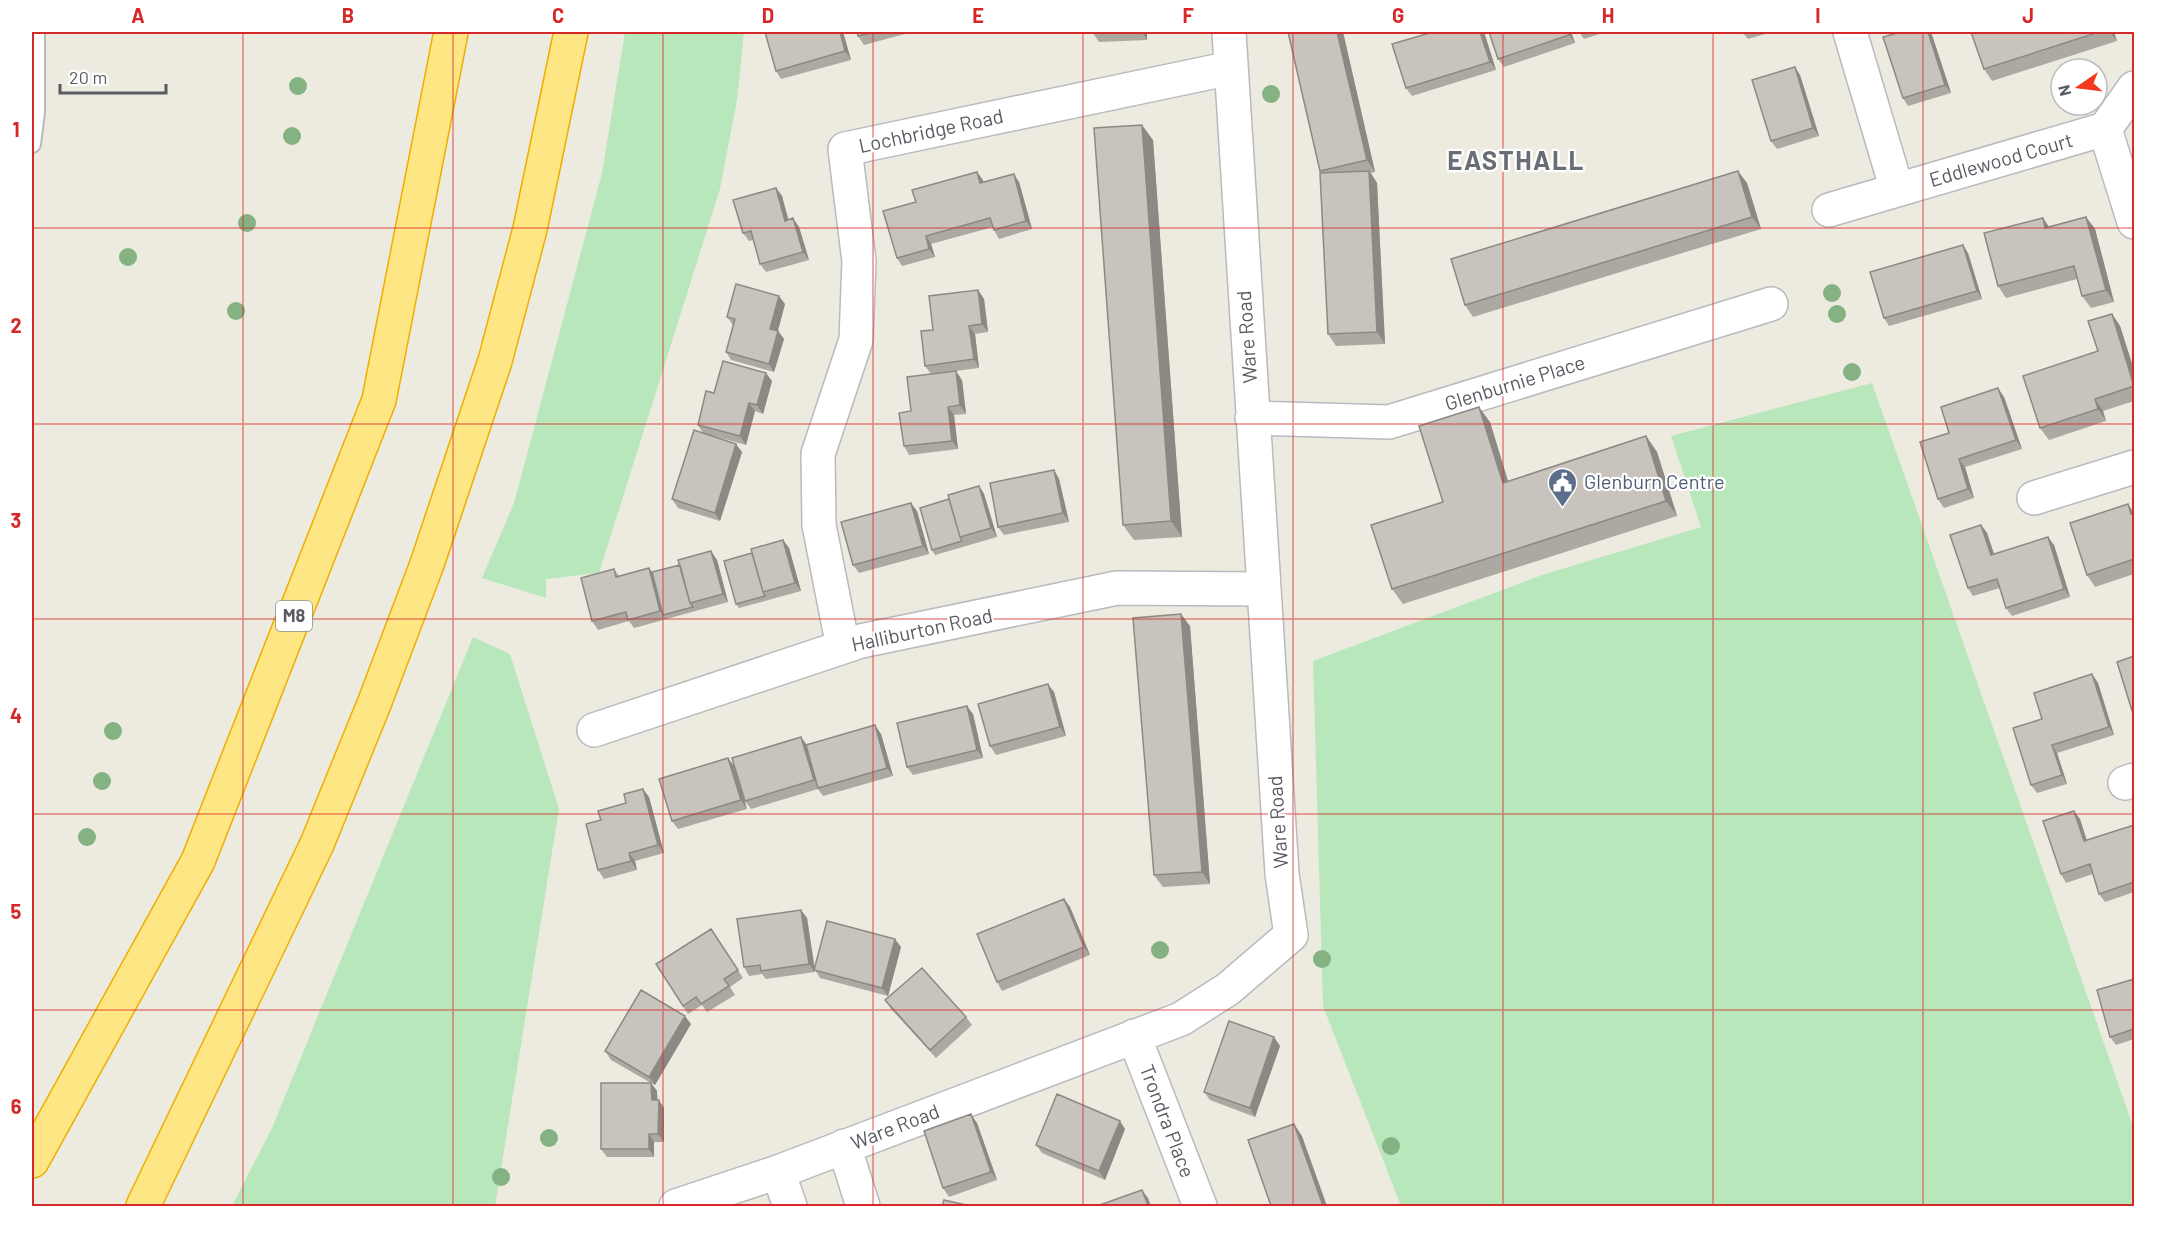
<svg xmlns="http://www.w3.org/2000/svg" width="2166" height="1238" viewBox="0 0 2166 1238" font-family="Barlow,sans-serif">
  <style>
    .green { fill: #b9e7bc }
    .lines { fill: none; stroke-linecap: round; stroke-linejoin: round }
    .lane-casing { stroke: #b8bac0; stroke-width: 20 }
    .street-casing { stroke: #b8bac0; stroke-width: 36 }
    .highway-casing { stroke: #ecaf00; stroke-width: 36 }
    .lane { stroke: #fff; stroke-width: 16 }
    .street { stroke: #fff; stroke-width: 33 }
    .highway { stroke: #ffe684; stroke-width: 33 }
    .tree { fill: #84b282 }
    .wall { fill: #aca9a3 }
    .shaded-wall { fill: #8c8984 }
    .building { fill: #c8c4bd; stroke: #8c8984; stroke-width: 1.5 }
    .grid { fill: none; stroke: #d62828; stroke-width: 1.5; stroke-opacity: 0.55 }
    .labels { text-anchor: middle; stroke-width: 4.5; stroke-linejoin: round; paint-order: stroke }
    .shield { fill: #fff; stroke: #8a8d91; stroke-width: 1.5 }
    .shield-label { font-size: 18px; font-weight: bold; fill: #585c62 }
    .street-label { font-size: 20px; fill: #585c62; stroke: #fff }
    .service-label { font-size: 20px; fill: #4e5e75; stroke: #fff; text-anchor: start }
    .district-label { font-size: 26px; font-weight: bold; letter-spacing: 1.5px; fill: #696e74; stroke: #fff }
    .neatline { fill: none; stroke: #d62828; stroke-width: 2 }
    .grid-label { font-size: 20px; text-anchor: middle; font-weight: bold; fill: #d62828 }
  </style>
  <rect width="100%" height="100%" fill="#edebdf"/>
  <path class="green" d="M 625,32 L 744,32 L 737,100 L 720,189 L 599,573 L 546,579 L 546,598 L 482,578 L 514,503 L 602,173 Z
    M 1872,383 L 2134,1129 L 2134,1206 L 1401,1206 L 1323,1006 L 1313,661 L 1542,575 L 1701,527 L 1671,436 Z
    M 473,637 L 510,654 L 559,809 L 495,1206 L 232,1206 L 272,1128 Z"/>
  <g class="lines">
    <defs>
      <path id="lane" d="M 32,144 L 36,112 L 36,32"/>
      <path id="street" d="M 1850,32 L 1897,190
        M 2134,88 L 2105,129 L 2134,222
        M 1829,210 L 2105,129
        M 1252,418 L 1389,422 L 1771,304
        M 2034,498 L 2134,467
        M 843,647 L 819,525 L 818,454 L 856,340 L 859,261 L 845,149 L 1231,68
        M 594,730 L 861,641 L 1117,588 L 1262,589
        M 2125,783 L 2134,780
        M 1134,1036 L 1200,1206
        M 844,1146 L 863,1206
        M 778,1172 L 790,1206
        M 676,1206 L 778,1172 L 1181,1019 L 1228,989 L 1291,935 L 1282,874 L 1229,32"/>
      <path id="highway" d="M 32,1161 L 198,861 L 379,400 L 451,32
        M 143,1206 L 317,844 L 374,704 L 427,564 L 495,361 L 530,229 L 571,32"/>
    </defs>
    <use href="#lane" class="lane-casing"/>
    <use href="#street" class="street-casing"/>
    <use href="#highway" class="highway-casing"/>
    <use href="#lane" class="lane"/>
    <use href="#street" class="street"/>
    <use href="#highway" class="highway"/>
  </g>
  <g class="tree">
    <circle cx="298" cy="86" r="9"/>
    <circle cx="1271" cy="94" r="9"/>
    <circle cx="292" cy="136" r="9"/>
    <circle cx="247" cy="223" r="9"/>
    <circle cx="128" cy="257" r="9"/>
    <circle cx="1832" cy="293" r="9"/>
    <circle cx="236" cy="311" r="9"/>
    <circle cx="1837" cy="314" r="9"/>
    <circle cx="1852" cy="372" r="9"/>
    <circle cx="113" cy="731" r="9"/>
    <circle cx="102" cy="781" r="9"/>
    <circle cx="87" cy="837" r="9"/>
    <circle cx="1160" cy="950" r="9"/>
    <circle cx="1322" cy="959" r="9"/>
    <circle cx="549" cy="1138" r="9"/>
    <circle cx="1391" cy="1146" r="9"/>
    <circle cx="501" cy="1177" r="9"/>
  </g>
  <path class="wall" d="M 765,32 L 843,32 L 851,60 L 781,79 L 776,71 Z
    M 857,32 L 912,32 L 864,45 L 858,36 Z
    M 1092,32 L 1147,32 L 1147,40 L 1099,42 Z
    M 1288,32 L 1343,32 L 1375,172 L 1371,173 L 1377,183 L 1385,344 L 1336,346 L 1328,334 L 1321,173 L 1320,171 Z
    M 1484,32 L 1496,70 L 1412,96 L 1406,88 Z
    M 1571,32 L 1575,43 L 1504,67 L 1498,59 Z
    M 1579,32 L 1606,32 L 1584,39 Z
    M 1742,32 L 1772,32 L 1748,39 Z
    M 1901,32 L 1931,32 L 1951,93 L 1908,106 L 1903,98 Z
    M 1971,32 L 2114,32 L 2117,41 L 1992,81 L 1984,69 Z
    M 1800,75 L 1819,136 L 1777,149 L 1771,141 Z
    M 1153,140 L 1182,537 L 1134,540 L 1123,525 Z
    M 977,172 L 984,183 L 1019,182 L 1032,229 L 999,239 L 994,230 L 993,227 L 931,244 L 935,257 L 902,266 L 897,258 L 916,202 Z
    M 1747,183 L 1761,229 L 1473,317 L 1465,305 Z
    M 776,188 L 782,196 L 788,220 L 799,227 L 809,260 L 766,272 L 760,264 L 753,240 L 749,241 L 743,233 Z
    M 2086,217 L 2095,229 L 2114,302 L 2091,308 L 2082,296 L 2077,279 L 2006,298 L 1998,286 L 2043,218 L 2049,227 Z
    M 1968,253 L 1982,299 L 1889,326 L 1884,318 Z
    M 978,290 L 984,299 L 988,332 L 975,334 L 979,368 L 931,374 L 925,366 L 933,330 Z
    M 785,304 L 778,331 L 784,339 L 774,372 L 731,360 L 726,352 L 733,325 L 727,317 Z
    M 2112,314 L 2120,326 L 2134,370 L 2134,401 L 2103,411 L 2106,421 L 2049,440 L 2040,428 L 2098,351 Z
    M 962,380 L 966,414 L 954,415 L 958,449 L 909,455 L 904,446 L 911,411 Z
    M 772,381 L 763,414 L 755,411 L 746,445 L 703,433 L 698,425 L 714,393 Z
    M 2004,397 L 2022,449 L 1965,467 L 1974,498 L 1944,508 L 1938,499 L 1949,433 Z
    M 1490,422 L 1508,481 L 1646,436 L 1657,452 L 1677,516 L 1403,604 L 1392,589 Z
    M 742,452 L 720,521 L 678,508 L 672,499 Z
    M 1054,470 L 1059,479 L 1069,522 L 1004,535 L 998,527 Z
    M 979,486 L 984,494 L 997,537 L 935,555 L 932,550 L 949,499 Z
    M 2128,504 L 2134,513 L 2134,574 L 2095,587 L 2087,575 Z
    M 917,511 L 929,554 L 859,573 L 853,565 Z
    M 1981,525 L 1987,533 L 1994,554 L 2054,545 L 2070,597 L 2012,616 L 2006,608 L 2000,588 L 1973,596 L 1968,588 Z
    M 783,540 L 789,548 L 801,591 L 739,608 L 736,604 Z
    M 711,551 L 717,560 L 728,602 L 634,628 L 629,621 L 598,630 L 592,621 L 614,569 L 619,576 L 652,572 L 680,565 Z
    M 1190,626 L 1210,884 L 1163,887 L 1154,875 Z
    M 2092,674 L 2098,683 L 2114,735 L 2057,753 L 2067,784 L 2037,793 L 2031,785 L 2042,719 Z
    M 1054,692 L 1066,736 L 996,755 L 990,746 Z
    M 973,714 L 983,758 L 913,775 L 907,767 Z
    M 881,734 L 893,776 L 823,796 L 818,789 L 751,809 L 745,801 L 806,744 Z
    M 728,758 L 734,766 L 747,809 L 678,829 L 672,821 Z
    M 649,797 L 664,853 L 635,861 L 637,870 L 604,879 L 598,870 L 601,820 Z
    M 2080,819 L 2087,840 L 2134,825 L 2134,892 L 2105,902 L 2099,894 L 2093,874 L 2066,883 L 2061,874 Z
    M 1064,899 L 1070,907 L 1090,955 L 1002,991 L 997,982 Z
    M 801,910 L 807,918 L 815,969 L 901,947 L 888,996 L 820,978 L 815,970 L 815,972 L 766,979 L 762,974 L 749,976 L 744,967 Z
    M 711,929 L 743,978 L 730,987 L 735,995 L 707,1012 L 702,1005 L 688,1014 L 656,964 Z
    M 2134,979 L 2134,1039 L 2116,1045 L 2110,1037 Z
    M 885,1000 L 966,1017 L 972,1025 L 936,1058 L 891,1009 Z
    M 691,1024 L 655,1085 L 651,1083 L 657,1091 L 657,1100 L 664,1108 L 664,1142 L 654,1142 L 654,1157 L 607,1157 L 601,1149 L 651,1083 L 611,1060 L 605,1051 Z
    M 1280,1046 L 1255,1117 L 1210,1100 L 1204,1092 Z
    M 977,1123 L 997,1180 L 949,1197 L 943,1188 Z
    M 1125,1129 L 1105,1180 L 1042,1153 L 1036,1145 Z"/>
  <path class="shaded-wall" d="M 840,32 L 843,32 L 851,60 L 845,51 Z
    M 1142,32 L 1147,32 L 1147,40 Z
    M 1337,32 L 1343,32 L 1375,172 L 1367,160 Z
    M 1480,32 L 1484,32 L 1496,70 L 1490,62 Z
    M 1568,32 L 1571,32 L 1575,43 L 1569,35 Z
    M 1928,32 L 1931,32 L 1951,93 L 1945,85 Z
    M 2110,32 L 2114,32 L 2117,41 Z
    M 1795,67 L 1800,75 L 1819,136 L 1813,128 Z
    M 1142,125 L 1153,140 L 1182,537 L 1171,521 Z
    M 1369,171 L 1377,183 L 1385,344 L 1377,332 Z
    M 1738,171 L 1747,183 L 1761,229 L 1752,217 Z
    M 977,172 L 983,180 L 986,192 L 980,183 Z
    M 1014,174 L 1019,182 L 1032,229 L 1026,221 Z
    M 776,188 L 782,196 L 791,229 L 785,221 Z
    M 2086,217 L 2095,229 L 2114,302 L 2106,290 Z
    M 793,218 L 799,227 L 809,260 L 803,252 Z
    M 2043,218 L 2051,230 L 2045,228 Z
    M 926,236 L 931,244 L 935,257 L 929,249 Z
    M 1963,245 L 1968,253 L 1982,299 L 1977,291 Z
    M 978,290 L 984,299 L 988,332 L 982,324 Z
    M 779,296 L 785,304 L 776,337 L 770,329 Z
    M 2112,314 L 2120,326 L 2134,370 L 2134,384 Z
    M 969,326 L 975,334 L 979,368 L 974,359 Z
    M 778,331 L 784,339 L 774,372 L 769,364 Z
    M 956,371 L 962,380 L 966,414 L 960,405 Z
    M 766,373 L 772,381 L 763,414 L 757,405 Z
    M 1998,388 L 2004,397 L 2022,449 L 2016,440 Z
    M 2095,399 L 2103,411 L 2106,421 L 2098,409 Z
    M 749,403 L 755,411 L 746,445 L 740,436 Z
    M 948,407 L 954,415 L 958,449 L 952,441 Z
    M 1479,407 L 1490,422 L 1513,498 L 1503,483 Z
    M 1646,436 L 1657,452 L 1677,516 L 1666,501 Z
    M 736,444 L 742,452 L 720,521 L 715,513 Z
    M 1959,459 L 1965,467 L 1974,498 L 1968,489 Z
    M 1054,470 L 1059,479 L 1069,522 L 1063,513 Z
    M 979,486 L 984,494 L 997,537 L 991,528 Z
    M 911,503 L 917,511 L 929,554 L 923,546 Z
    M 2128,504 L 2134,514 L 2131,514 Z
    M 1981,525 L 1987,533 L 1997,563 L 1991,555 Z
    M 2048,537 L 2054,545 L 2070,597 L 2064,589 Z
    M 783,540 L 789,548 L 801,591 L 795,583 Z
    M 711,551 L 717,560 L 728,602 L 723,594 Z
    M 649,568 L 655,576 L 663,615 L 660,611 Z
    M 1181,614 L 1190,626 L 1210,884 L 1202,872 Z
    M 2092,674 L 2098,683 L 2114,735 L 2109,727 Z
    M 1048,684 L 1054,692 L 1066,736 L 1060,727 Z
    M 967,706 L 973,714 L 983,758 L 977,750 Z
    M 875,725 L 881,734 L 893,776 L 887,768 Z
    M 801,737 L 807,745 L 820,788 L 814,780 Z
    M 2052,745 L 2057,753 L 2067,784 L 2062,775 Z
    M 728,758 L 734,766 L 747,809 L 741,800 Z
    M 643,789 L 649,797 L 664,853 L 658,845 Z
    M 2074,811 L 2080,819 L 2089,849 L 2084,841 Z
    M 629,853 L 635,861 L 637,870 L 631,861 Z
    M 1064,899 L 1070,907 L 1090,955 L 1084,947 Z
    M 801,910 L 807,918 L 815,972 L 809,964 Z
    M 895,939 L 901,947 L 888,996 L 882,988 Z
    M 685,1016 L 691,1024 L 655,1085 L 649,1077 Z
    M 1274,1037 L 1280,1046 L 1255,1117 L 1250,1108 Z
    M 651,1083 L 657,1091 L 658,1108 L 652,1100 Z
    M 659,1100 L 664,1108 L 664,1142 L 658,1134 Z
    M 971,1114 L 977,1123 L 997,1180 L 991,1172 Z
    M 1120,1121 L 1125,1129 L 1105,1180 L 1099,1171 Z
    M 1294,1124 L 1302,1136 L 1327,1206 L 1323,1206 Z
    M 649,1134 L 654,1142 L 654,1157 L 649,1149 Z
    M 1142,1190 L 1148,1198 L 1151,1206 L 1148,1206 Z"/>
  <path class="building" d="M 765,32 L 840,32 L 845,51 L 776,71 Z
    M 857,32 L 876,32 L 858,36 Z
    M 1288,32 L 1337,32 L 1367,160 L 1320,171 Z
    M 1433,32 L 1480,32 L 1490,62 L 1406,88 L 1392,44 Z
    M 1489,32 L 1568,32 L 1569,35 L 1498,59 Z
    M 1901,32 L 1928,32 L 1945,85 L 1903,98 L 1883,37 Z
    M 1971,32 L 2099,32 L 1984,69 Z
    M 1795,67 L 1813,128 L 1771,141 L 1752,80 Z
    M 1142,125 L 1171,521 L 1123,525 L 1094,128 Z
    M 1369,171 L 1377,332 L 1328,334 L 1320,173 Z
    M 1738,171 L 1752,217 L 1465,305 L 1451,259 Z
    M 977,172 L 980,183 L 1014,174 L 1026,221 L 994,230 L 990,218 L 926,236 L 929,249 L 897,258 L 883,211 L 916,202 L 912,190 Z
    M 776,188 L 785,221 L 793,218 L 803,252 L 760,264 L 751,231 L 743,233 L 733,200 Z
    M 2086,217 L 2106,290 L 2082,296 L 2074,266 L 1998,286 L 1984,233 L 2043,218 L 2045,228 Z
    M 1963,245 L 1977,291 L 1884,318 L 1870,272 Z
    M 736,284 L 779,296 L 770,329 L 778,331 L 769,364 L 726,352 L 735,319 L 727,317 Z
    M 978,290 L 982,324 L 969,326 L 974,359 L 925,366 L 921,331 L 933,330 L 929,296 Z
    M 2112,314 L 2134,386 L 2095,399 L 2098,409 L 2040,428 L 2023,376 L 2098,351 L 2088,321 Z
    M 723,361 L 766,373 L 757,405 L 749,403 L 740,436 L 698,425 L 706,391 L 714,393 Z
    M 956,371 L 960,405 L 948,407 L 952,441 L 904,446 L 899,413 L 911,411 L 907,377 Z
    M 1998,388 L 2016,440 L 1959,459 L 1968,489 L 1938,499 L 1920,442 L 1949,433 L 1941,407 Z
    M 1479,407 L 1503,483 L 1646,436 L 1666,501 L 1392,589 L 1371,525 L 1443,502 L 1419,426 Z
    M 694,430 L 736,444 L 715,513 L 672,499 Z
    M 1054,470 L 1063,513 L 998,527 L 990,483 Z
    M 979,486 L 991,528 L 960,537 L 948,495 Z
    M 949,499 L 960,537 L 962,541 L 932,550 L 920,508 Z
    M 911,503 L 923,546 L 853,565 L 841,522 Z
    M 2128,504 L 2131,514 L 2134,513 L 2134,559 L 2087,575 L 2070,523 Z
    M 1981,525 L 1991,555 L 2048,537 L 2064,589 L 2006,608 L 1997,579 L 1968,588 L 1950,535 Z
    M 783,540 L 795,583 L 763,592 L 751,549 Z
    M 711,551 L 723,594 L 690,603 L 678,560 Z
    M 752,553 L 763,592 L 765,596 L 736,604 L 724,561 Z
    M 680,565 L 690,603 L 693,607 L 663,615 L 652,572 Z
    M 649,568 L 660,611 L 628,620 L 626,612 L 592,621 L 581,578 L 614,569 L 616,577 Z
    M 1181,614 L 1202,872 L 1154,875 L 1133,618 Z
    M 2134,656 L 2134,714 L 2133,714 L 2117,662 Z
    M 2092,674 L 2109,727 L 2052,745 L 2062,775 L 2031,785 L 2013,728 L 2042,719 L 2034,693 Z
    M 1048,684 L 1060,727 L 990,746 L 978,704 Z
    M 967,706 L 977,750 L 907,767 L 897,723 Z
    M 875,725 L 887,768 L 818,788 L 806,745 Z
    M 801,737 L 814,780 L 745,801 L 732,758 Z
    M 728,758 L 741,800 L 672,821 L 659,779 Z
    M 643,789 L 658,845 L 629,853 L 631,861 L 598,870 L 586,824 L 601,820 L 598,811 L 626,803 L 624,794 Z
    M 2074,811 L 2084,841 L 2134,825 L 2134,882 L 2099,894 L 2090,864 L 2061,874 L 2043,821 Z
    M 1064,899 L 1084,947 L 997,982 L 977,934 Z
    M 801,910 L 809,964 L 761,971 L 760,965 L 744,967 L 737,919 Z
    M 827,921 L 895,939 L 882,988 L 814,970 Z
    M 711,929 L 738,970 L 724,979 L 729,986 L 701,1004 L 696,997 L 683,1006 L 656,964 Z
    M 922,968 L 966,1017 L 930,1050 L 885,1000 Z
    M 2134,979 L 2134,1029 L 2110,1037 L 2097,990 Z
    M 641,990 L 685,1016 L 649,1077 L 605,1051 Z
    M 1229,1021 L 1274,1037 L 1250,1108 L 1204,1092 Z
    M 601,1083 L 651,1083 L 652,1100 L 659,1100 L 658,1134 L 649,1134 L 649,1149 L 601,1149 Z
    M 1057,1094 L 1120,1121 L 1099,1171 L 1036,1145 Z
    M 971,1114 L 991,1172 L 943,1188 L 924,1131 Z
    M 1294,1124 L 1323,1206 L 1271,1206 L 1248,1140 Z
    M 1142,1190 L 1148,1206 L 1097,1206 Z
    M 944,1200 L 971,1206 L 942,1206 Z"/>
  <path class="grid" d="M 243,32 L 243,1206M 453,32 L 453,1206M 663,32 L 663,1206M 873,32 L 873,1206M 1083,32 L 1083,1206M 1293,32 L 1293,1206M 1503,32 L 1503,1206M 1713,32 L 1713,1206M 1923,32 L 1923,1206M 32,228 L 2134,228M 32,424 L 2134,424M 32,619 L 2134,619M 32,814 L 2134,814M 32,1010 L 2134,1010"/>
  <defs>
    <symbol id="civic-pin" viewBox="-11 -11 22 30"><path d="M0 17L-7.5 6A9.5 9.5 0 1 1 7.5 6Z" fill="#5c6f8a" stroke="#fff"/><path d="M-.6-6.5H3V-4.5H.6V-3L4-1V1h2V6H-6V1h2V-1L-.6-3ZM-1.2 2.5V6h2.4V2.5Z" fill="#fff"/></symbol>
  </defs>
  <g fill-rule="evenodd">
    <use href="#civic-pin" x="1546" y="466" width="33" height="45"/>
  </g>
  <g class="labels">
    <rect class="shield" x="276" y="601" width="36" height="30" rx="4.5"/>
    <g class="shield-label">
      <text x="294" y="622">M8</text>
    </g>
    <g class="street-label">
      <text transform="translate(931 131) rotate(-12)" y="7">Lochbridge Road</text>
      <text transform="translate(2001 160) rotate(-16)" y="7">Eddlewood Court</text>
      <text transform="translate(1247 337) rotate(-94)" y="7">Ware Road</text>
      <text transform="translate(1515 383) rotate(-17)" y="7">Glenburnie Place</text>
      <text transform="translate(922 630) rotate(-12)" y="7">Halliburton Road</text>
      <text transform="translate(1278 822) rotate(-94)" y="7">Ware Road</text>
      <text transform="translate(1167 1121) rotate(69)" y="7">Trondra Place</text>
      <text transform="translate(895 1127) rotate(-21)" y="7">Ware Road</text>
    </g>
    <g class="service-label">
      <text x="1584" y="489">Glenburn Centre</text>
    </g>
    <g class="district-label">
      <text x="1516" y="170">EASTHALL</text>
    </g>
  </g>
  <rect width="2166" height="1238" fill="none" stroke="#ffffff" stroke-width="66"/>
  <g transform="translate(2079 87) rotate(256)"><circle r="28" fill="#ffffff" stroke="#bcbec0" stroke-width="1.5"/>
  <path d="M0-4.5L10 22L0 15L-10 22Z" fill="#f5391d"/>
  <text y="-9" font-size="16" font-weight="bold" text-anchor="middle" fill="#585c62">N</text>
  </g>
  <path d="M60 84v9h106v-9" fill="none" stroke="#585c62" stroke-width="3"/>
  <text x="69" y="84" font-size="18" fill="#585c62" stroke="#ffffff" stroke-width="4.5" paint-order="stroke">20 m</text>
  <rect x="33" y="33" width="2100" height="1172" class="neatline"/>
  <g class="grid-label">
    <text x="138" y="23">A</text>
    <text x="348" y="23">B</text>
    <text x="558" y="23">C</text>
    <text x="768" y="23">D</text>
    <text x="978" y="23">E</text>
    <text x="1188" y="23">F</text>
    <text x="1398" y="23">G</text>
    <text x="1608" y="23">H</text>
    <text x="1818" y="23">I</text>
    <text x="2028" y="23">J</text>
    <text x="16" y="137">1</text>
    <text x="16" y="333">2</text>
    <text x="16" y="528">3</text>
    <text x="16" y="723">4</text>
    <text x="16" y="919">5</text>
    <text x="16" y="1114">6</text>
  </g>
</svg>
